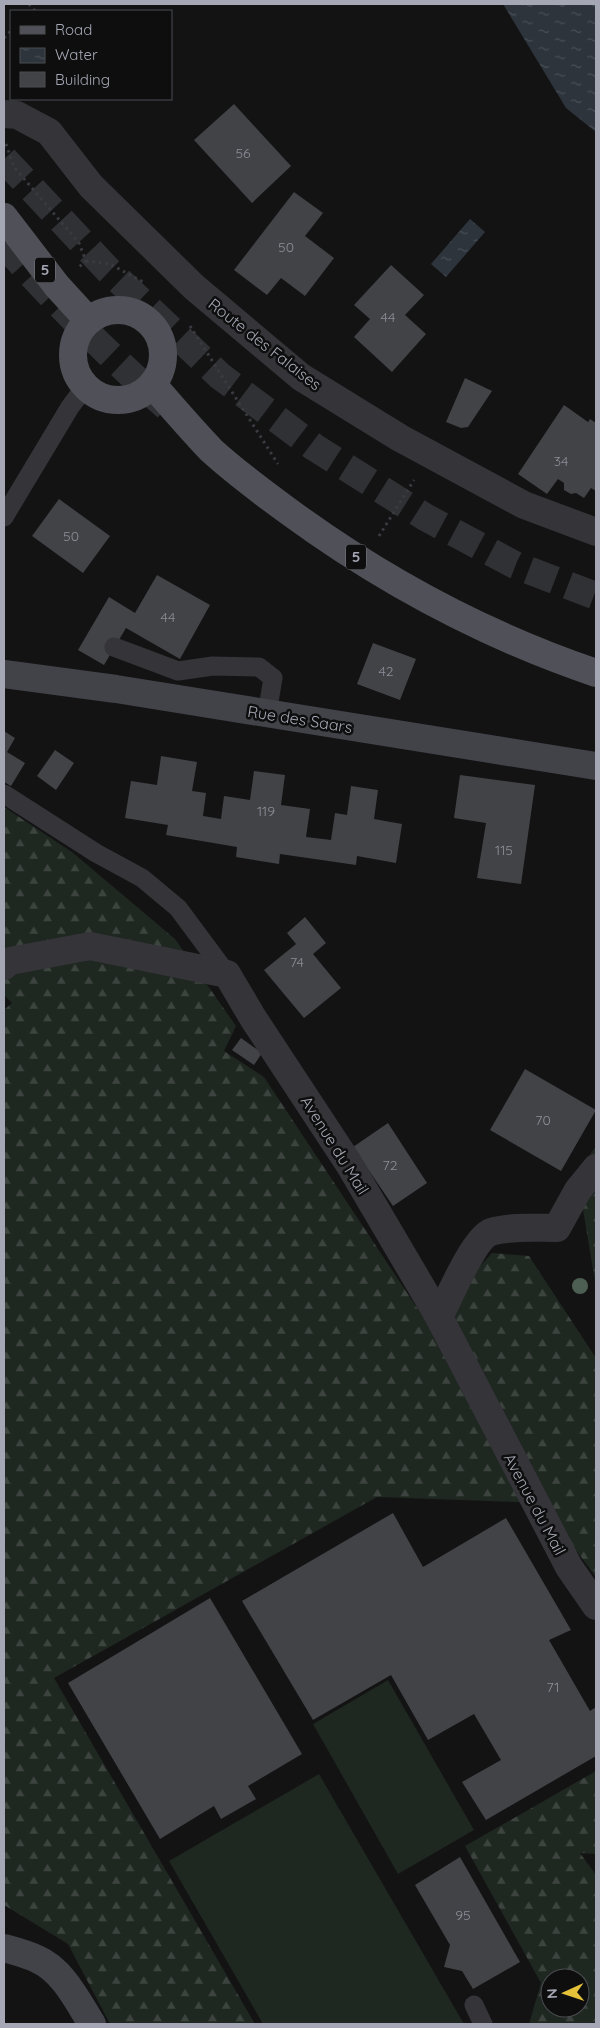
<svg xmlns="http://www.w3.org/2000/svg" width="600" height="2028" viewBox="0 0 600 2028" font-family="Quicksand,sans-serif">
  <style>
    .forest { fill: url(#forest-firs); fill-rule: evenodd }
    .pitch { fill: #1f2721 }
    .water { fill: url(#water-ripples) }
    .building { fill: #424347 }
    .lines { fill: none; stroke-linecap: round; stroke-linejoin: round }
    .highway-tunnel { stroke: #303134; stroke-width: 28; stroke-dasharray: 28 14; stroke-linecap: butt }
    .path { stroke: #3a3b40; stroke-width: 3; stroke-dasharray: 2.5 4; stroke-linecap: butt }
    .lane { stroke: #343439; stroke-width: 19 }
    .street { stroke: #343439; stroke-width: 28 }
    .secondary { stroke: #424349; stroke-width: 28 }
    .primary { stroke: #505158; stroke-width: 28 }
    .tree { fill: #4d5f52 }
    .labels { text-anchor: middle; stroke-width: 5; stroke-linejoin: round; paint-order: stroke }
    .number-label { font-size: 14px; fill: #8c8f99 }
    .shield { fill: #0e0e0f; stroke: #787a82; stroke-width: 1 }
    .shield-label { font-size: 15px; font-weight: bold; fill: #a5a8b4 }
    .street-label { font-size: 16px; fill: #a5a8b4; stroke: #0e0e0f }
  </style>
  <defs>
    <pattern id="forest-firs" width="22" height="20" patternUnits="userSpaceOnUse" patternTransform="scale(1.25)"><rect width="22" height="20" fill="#1f2721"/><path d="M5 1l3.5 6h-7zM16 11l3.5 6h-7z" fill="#3d443f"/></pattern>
    <pattern id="water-ripples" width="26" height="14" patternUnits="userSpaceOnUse" patternTransform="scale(1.25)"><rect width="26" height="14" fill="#2d343c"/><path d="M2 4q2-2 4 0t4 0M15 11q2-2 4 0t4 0" fill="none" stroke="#484f56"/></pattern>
  </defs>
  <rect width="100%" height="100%" fill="#131314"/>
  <path class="forest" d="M 4,807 L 72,852 L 175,939 L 236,1026 L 224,1051 L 264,1077 L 437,1338 L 464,1284 L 492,1253 L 529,1256 L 596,1358 L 596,1577 L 541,1503 L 377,1497 L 54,1678 L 255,2024 L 110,2024 L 68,1944 L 4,1905 L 4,1010 L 12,1003 L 4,995 Z
    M 596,1146 L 596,1287 L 577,1174 Z
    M 596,1771 L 596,1854 L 580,1853 L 596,1875 L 596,2024 L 529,2024 L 541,1983 L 465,1846 ZM 550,1978 L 580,1978 L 580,2008 L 550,2008 Z"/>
  <path class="pitch" d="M 388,1680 L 474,1830 L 398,1874 L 313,1724 Z
    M 319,1774 L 464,2024 L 263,2024 L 169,1861 Z"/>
  <path class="water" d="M 503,4 L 596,4 L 596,132 L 566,108 Z
    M 470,219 L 485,232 L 446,277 L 431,264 Z"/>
  <path class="building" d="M 234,104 L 291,166 L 252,203 L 194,140 Z
    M 294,192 L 323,213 L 305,236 L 334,258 L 305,296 L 281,278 L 267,295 L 234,270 Z
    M 391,265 L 424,295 L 405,315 L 426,334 L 392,372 L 354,337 L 370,319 L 354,305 Z
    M 465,378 L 492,391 L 468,427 L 461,428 L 446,422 Z
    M 564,405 L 588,422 L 590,419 L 596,423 L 596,491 L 591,488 L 584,498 L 576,493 L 571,494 L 564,490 L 564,483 L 558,479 L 547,494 L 518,474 Z
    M 59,499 L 110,536 L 83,573 L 32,536 Z
    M 157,575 L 210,605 L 180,659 L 126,628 L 104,665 L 78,650 L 109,597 L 135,613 Z
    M 373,643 L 416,659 L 400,700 L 357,684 Z
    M 4,731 L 15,738 L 7,752 L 25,763 L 11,786 L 4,782 Z
    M 55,750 L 74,763 L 56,790 L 37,776 Z
    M 161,756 L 197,762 L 192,791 L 206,793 L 203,816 L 221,819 L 224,796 L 250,800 L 254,771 L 285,775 L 281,805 L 310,809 L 306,837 L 331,840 L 335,813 L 347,815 L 351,786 L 378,790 L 374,819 L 402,824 L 396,863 L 357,856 L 356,865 L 280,854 L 279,864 L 236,857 L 237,847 L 166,835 L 168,825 L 125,818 L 131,781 L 157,785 Z
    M 460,775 L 535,785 L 521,884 L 477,878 L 486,823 L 454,818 Z
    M 305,917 L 326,943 L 313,954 L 341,988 L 304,1018 L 264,970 L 296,944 L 287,933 Z
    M 241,1038 L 262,1053 L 254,1065 L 232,1050 Z
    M 525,1069 L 596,1110 L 561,1171 L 490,1130 Z
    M 388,1123 L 427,1183 L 393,1206 L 353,1147 Z
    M 393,1513 L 423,1567 L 506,1518 L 571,1630 L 549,1640 L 590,1711 L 596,1707 L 596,1756 L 486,1820 L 462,1782 L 501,1760 L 474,1714 L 428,1740 L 391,1675 L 313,1720 L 242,1601 Z
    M 210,1598 L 302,1754 L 248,1786 L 256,1799 L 221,1819 L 214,1806 L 160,1839 L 68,1683 Z
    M 460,1857 L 520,1962 L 473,1989 L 462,1971 L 444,1967 L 450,1945 L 415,1885 Z"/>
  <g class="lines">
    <path class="highway-tunnel" d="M 4,159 L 109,271 L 220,376 L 314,447 L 425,517 L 515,565 L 596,596
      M 4,244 C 55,302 109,356 167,407"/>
    <path class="path" d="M 29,4 L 35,11
      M 4,38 L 11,31
      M 6,144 L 14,167 L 79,243 L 86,261 L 79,267
      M 86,261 L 110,264 L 143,282
      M 190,326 L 278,464
      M 379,536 L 414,480"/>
    <path class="lane" d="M 4,517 L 70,407 L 85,387
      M 114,647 L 178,671 L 213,666 L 259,667 L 273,678 L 267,714
      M 4,794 L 96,853 L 142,878 L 178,908 L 227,974
      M 474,2005 L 483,2024"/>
    <path class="street" d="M 4,114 L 17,115 L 49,132 L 91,186 L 194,287 L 301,377 L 400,438 L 524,505 L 596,532
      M 4,966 L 10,961 L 90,946 L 227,974 L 253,1018 L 349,1164 L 439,1317
      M 596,1168 L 578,1190 L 557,1228 C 537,1228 509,1226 491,1232 C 474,1238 448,1300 439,1317 L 569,1567 L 596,1606"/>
    <path class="secondary" d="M 4,674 L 116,689 L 596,766
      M 4,1948 C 15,1951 27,1954 37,1959 C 63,1970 78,2002 92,2024"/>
    <path class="primary" d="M 4,217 L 57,286 L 89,321
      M73 355a45 45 0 1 1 90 0a45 45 0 1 1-90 0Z
      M 153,385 C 172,407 191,429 211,450 C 235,472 262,492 288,511 C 382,580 487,636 596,673"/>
  </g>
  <circle class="tree" cx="580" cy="1286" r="8"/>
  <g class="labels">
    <g class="number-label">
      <text x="243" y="158">56</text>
      <text x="286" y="252">50</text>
      <text x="388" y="322">44</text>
      <text x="561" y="466">34</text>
      <text x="71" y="541">50</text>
      <text x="168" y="622">44</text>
      <text x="386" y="676">42</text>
      <text x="266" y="816">119</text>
      <text x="504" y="855">115</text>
      <text x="297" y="967">74</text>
      <text x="543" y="1125">70</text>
      <text x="390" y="1170">72</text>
      <text x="553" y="1692">71</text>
      <text x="463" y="1920">95</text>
    </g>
    <g class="shield">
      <rect x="35" y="257.5" width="20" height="25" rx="4"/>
      <rect x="346" y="544.5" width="20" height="25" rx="4"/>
    </g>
    <g class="shield-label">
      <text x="45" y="275">5</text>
      <text x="356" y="562">5</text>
    </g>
    <g class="street-label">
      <text transform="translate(265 344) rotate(38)" y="6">Route des Falaises</text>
      <text transform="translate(300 719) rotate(9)" y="6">Rue des Saars</text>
      <text transform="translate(335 1145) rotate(58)" y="6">Avenue du Mail</text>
      <text transform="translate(535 1504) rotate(62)" y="6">Avenue du Mail</text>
    </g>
  </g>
  <rect width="600" height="2028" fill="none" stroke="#a5a8b4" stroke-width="10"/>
  <rect x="10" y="10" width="162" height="90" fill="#0e0e0f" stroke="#4a4c51"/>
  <rect x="20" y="26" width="25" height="8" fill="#505158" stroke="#4a4c51"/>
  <text x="55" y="35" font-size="15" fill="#a5a8b4">Road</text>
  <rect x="20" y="48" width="25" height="15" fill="url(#water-ripples)" stroke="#4a4c51"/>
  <text x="55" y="60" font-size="15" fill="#a5a8b4">Water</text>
  <rect x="20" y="72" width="25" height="15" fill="#424347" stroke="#4a4c51"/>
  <text x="55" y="85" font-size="15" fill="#a5a8b4">Building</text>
  <g transform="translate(565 1993) rotate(267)"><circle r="24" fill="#0e0e0f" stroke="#4a4c51"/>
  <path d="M0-4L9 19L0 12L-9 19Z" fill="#e5c23a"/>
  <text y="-8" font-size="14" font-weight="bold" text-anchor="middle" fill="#a5a8b4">N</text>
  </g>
</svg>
